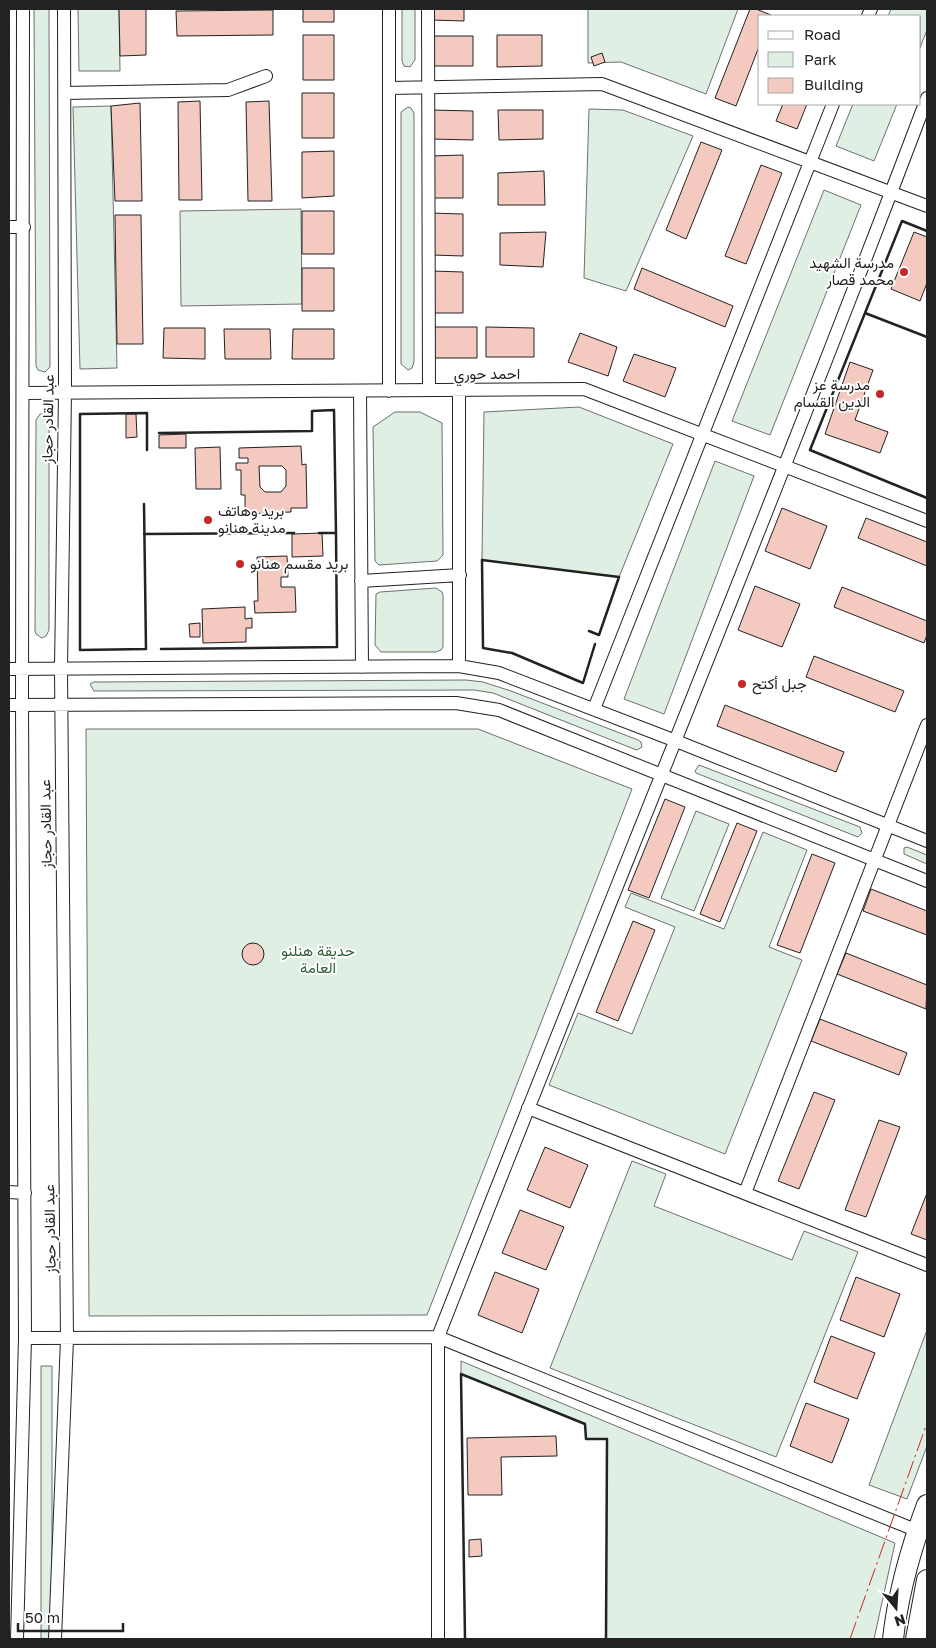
<svg xmlns="http://www.w3.org/2000/svg" width="936" height="1648" viewBox="0 0 936 1648" font-family="'Golos Text',Vazirmatn,sans-serif">
  <style>
    .green { fill: #e0efe3; stroke: #6f6f6f }
    .building { fill: #f3c9c0; stroke: #222; fill-rule: evenodd }
    .lines { fill: none; stroke-linecap: round; stroke-linejoin: round }
    .street-casing { stroke: #222; stroke-width: 14 }
    .primary-casing { stroke: #222; stroke-width: 22 }
    .street { stroke: #fff; stroke-width: 12 }
    .primary { stroke: #fff; stroke-width: 20 }
    .wall { stroke: #222; stroke-width: 2.5 }
    .power { stroke: #c62828; stroke-width: 1; stroke-dasharray: 18 4 2.5 4; stroke-linecap: butt }
    .poi-dot { fill: #c62828; stroke: #fff; stroke-width: 2 }
    .labels { text-anchor: middle; stroke-width: 4; stroke-linejoin: round; paint-order: stroke }
    .poi-label { font-size: 15px; fill: #222; stroke: #fff; text-anchor: start }
    .street-label { font-size: 15px; fill: #222; stroke: #fff }
    .park-label { font-size: 15px; fill: #2f5e38; stroke: #fff }
  </style>
  <rect width="100%" height="100%" fill="#fff"/>
  <path class="green" d="M 34,9 L 49,9 L 50,367 L 45,372 L 38,370 L 36,366 Z
    M 78,9 L 119,9 L 120,71 L 79,71 Z
    M 402,9 L 415,9 L 415,60 L 410,67 L 404,66 L 402,61 Z
    M 588,9 L 738,9 L 706,94 L 621,62 L 588,63 Z
    M 891,9 L 927,9 L 927,30 L 920,48 L 920,16 L 888,16 Z
    M 853,104 L 897,104 L 874,161 L 836,146 Z
    M 111,106 L 117,368 L 80,369 L 73,107 Z
    M 408,107 L 411,108 L 414,113 L 414,362 L 412,368 L 408,370 L 401,364 L 401,112 Z
    M 589,109 L 623,110 L 693,136 L 626,291 L 584,278 Z
    M 824,190 L 861,205 L 770,435 L 732,421 Z
    M 301,209 L 302,304 L 181,306 L 180,211 Z
    M 579,407 L 673,444 L 619,577 L 482,560 L 484,412 Z
    M 395,412 L 420,412 L 442,423 L 443,555 L 437,561 L 379,565 L 375,561 L 373,427 Z
    M 40,414 L 45,414 L 49,420 L 49,630 L 46,636 L 42,638 L 36,634 L 35,631 L 36,420 Z
    M 715,461 L 754,476 L 664,714 L 624,699 Z
    M 436,588 L 442,592 L 443,595 L 443,647 L 441,650 L 436,652 L 381,652 L 375,645 L 376,594 L 380,592 Z
    M 466,680 L 483,682 L 511,691 L 638,740 L 641,742 L 642,747 L 637,750 L 634,749 L 493,693 L 474,690 L 94,691 L 90,684 L 94,682 Z
    M 86,729 L 478,729 L 632,789 L 427,1315 L 89,1316 Z
    M 699,765 L 860,827 L 862,833 L 858,837 L 696,773 L 695,771 Z
    M 696,811 L 729,824 L 694,911 L 661,898 Z
    M 763,832 L 807,850 L 769,947 L 802,960 L 725,1154 L 549,1085 L 578,1013 L 632,1034 L 675,927 L 625,907 L 631,893 L 724,929 Z
    M 907,847 L 927,855 L 927,864 L 904,854 L 904,848 Z
    M 632,1161 L 666,1174 L 654,1206 L 792,1260 L 804,1231 L 858,1252 L 776,1457 L 550,1368 Z
    M 927,1330 L 927,1446 L 907,1499 L 869,1485 Z
    M 461,1361 L 895,1543 L 874,1639 L 606,1639 L 607,1439 L 586,1439 L 585,1424 L 461,1374 Z
    M 41,1366 L 52,1366 L 52,1639 L 41,1639 Z"/>
  <path class="building" d="M 119,9 L 146,9 L 146,55 L 120,56 Z
    M 303,9 L 334,9 L 334,22 L 303,22 Z
    M 432,9 L 464,9 L 464,21 L 432,20 Z
    M 750,9 L 756,9 L 771,15 L 770,16 L 760,16 L 760,44 L 736,106 L 715,98 Z
    M 273,10 L 273,35 L 177,36 L 176,11 Z
    M 303,35 L 334,35 L 334,80 L 303,80 Z
    M 497,35 L 542,35 L 542,66 L 497,67 Z
    M 432,36 L 473,36 L 473,66 L 432,66 Z
    M 602,53 L 605,62 L 594,66 L 591,57 Z
    M 302,93 L 334,93 L 334,138 L 302,138 Z
    M 200,101 L 202,200 L 179,200 L 178,102 Z
    M 269,101 L 272,201 L 248,201 L 246,102 Z
    M 140,103 L 142,201 L 115,201 L 111,106 Z
    M 783,104 L 807,104 L 797,129 L 776,121 Z
    M 431,110 L 473,111 L 473,140 L 431,139 Z
    M 498,110 L 543,110 L 543,139 L 499,140 Z
    M 701,142 L 722,150 L 686,239 L 666,230 Z
    M 334,151 L 334,196 L 302,198 L 302,152 Z
    M 463,155 L 463,198 L 431,198 L 431,156 Z
    M 761,165 L 782,173 L 746,264 L 725,256 Z
    M 544,171 L 545,205 L 498,205 L 498,173 Z
    M 302,211 L 334,211 L 334,254 L 302,254 Z
    M 431,213 L 463,214 L 463,256 L 432,255 Z
    M 115,215 L 141,215 L 143,344 L 117,344 Z
    M 546,232 L 543,267 L 500,265 L 500,233 Z
    M 914,232 L 927,237 L 927,283 L 920,301 L 891,289 Z
    M 302,268 L 334,268 L 334,311 L 302,311 Z
    M 642,268 L 733,306 L 725,327 L 634,289 Z
    M 432,271 L 463,272 L 463,313 L 432,313 Z
    M 432,327 L 477,327 L 477,358 L 432,358 Z
    M 486,327 L 534,328 L 534,357 L 486,357 Z
    M 164,328 L 205,328 L 205,359 L 163,358 Z
    M 224,329 L 270,329 L 271,359 L 225,359 Z
    M 293,329 L 334,329 L 334,359 L 292,359 Z
    M 580,333 L 617,347 L 608,376 L 568,362 Z
    M 634,354 L 676,368 L 665,397 L 623,381 Z
    M 850,362 L 873,370 L 855,420 L 888,432 L 880,453 L 825,434 Z
    M 126,414 L 136,414 L 137,437 L 126,438 Z
    M 186,434 L 186,448 L 159,448 L 159,435 Z
    M 301,446 L 302,465 L 306,464 L 307,508 L 291,508 L 291,512 L 245,514 L 245,495 L 241,495 L 241,470 L 236,470 L 236,463 L 248,463 L 248,458 L 239,458 L 239,448 ZM 259,466 L 282,466 L 286,470 L 286,486 L 281,492 L 265,492 L 260,487 Z
    M 220,447 L 221,489 L 196,489 L 195,448 Z
    M 782,508 L 827,526 L 810,569 L 765,551 Z
    M 866,518 L 927,542 L 927,566 L 858,538 Z
    M 322,533 L 323,556 L 292,557 L 292,534 Z
    M 287,556 L 288,577 L 281,577 L 281,587 L 295,587 L 296,612 L 255,613 L 254,601 L 258,601 L 257,557 Z
    M 755,586 L 800,604 L 782,647 L 738,630 Z
    M 842,587 L 927,621 L 927,635 L 924,643 L 834,607 Z
    M 245,607 L 245,619 L 252,618 L 252,628 L 246,628 L 246,642 L 203,643 L 202,609 Z
    M 200,623 L 200,637 L 190,637 L 189,624 Z
    M 814,656 L 904,691 L 895,712 L 806,677 Z
    M 725,705 L 844,752 L 836,772 L 717,726 Z
    M 665,799 L 685,807 L 649,898 L 628,890 Z
    M 737,823 L 757,831 L 720,922 L 700,914 Z
    M 812,854 L 835,863 L 800,953 L 777,945 Z
    M 871,889 L 927,911 L 927,935 L 863,911 Z
    M 633,921 L 655,930 L 618,1021 L 596,1012 Z
    M242 954a11 11 0 1 1 22 0a11 11 0 1 1-22 0Z
    M 846,953 L 927,985 L 926,1009 L 837,974 Z
    M 820,1019 L 907,1053 L 899,1075 L 811,1041 Z
    M 814,1092 L 835,1100 L 799,1189 L 778,1181 Z
    M 879,1120 L 900,1127 L 866,1217 L 845,1210 Z
    M 545,1147 L 588,1165 L 570,1208 L 527,1190 Z
    M 927,1193 L 927,1240 L 911,1234 Z
    M 520,1210 L 564,1227 L 546,1270 L 502,1253 Z
    M 495,1272 L 539,1289 L 522,1333 L 478,1315 Z
    M 856,1277 L 900,1294 L 884,1337 L 840,1320 Z
    M 831,1336 L 875,1353 L 857,1399 L 814,1382 Z
    M 806,1403 L 849,1419 L 832,1463 L 790,1446 Z
    M 556,1436 L 557,1456 L 501,1457 L 502,1495 L 468,1495 L 467,1438 Z
    M 481,1539 L 482,1556 L 469,1557 L 469,1540 Z"/>
  <g class="lines">
    <defs>
      <path id="street" d="M 389,9 L 389,391
        M 428,9 L 429,390
        M 868,16 L 871,9
        M 389,88 L 602,84 L 927,206
        M 64,93 L 228,90 L 266,76
        M 9,227 L 24,227
        M 459,390 L 459,666
        M 360,391 L 362,667
        M 23,393 L 584,389 L 927,521
        M 361,581 L 460,575
        M 9,669 L 459,666 L 499,673 L 676,741 L 927,841
        M 9,705 L 456,703 L 499,710 L 927,881
        M 594,709 L 833,104
        M 528,1108 L 927,1265
        M 9,1192 L 25,1193
        M 745,1193 L 927,725
        M 25,1338 L 438,1337 C 600,923 770,513 927,98
        M 17,1639 L 25,1338 L 22,705 L 23,9
        M 55,1639 L 67,1339 L 61,669 L 65,393 L 64,9
        M 438,1639 L 438,1337 L 918,1531"/>
      <path id="primary" d="M 893,1639 C 898,1594 911,1548 927,1505
        M 916,1639 L 927,1580"/>
    </defs>
    <use href="#street" class="street-casing"/>
    <use href="#primary" class="primary-casing"/>
    <use href="#street" class="street"/>
    <use href="#primary" class="primary"/>
    <path class="wall" d="M 865,313 L 902,221 L 927,231
      M 927,337 L 865,313 L 810,450 L 927,498
      M 159,433 L 312,431 L 312,411 L 334,410 L 336,533
      M 144,504 L 146,649 L 80,650 L 80,414 L 147,413 L 147,450
      M 144,534 L 294,533
      M 589,631 L 599,635 L 619,577 L 482,560 L 483,648 L 512,653 L 583,683 L 595,644
      M 161,649 L 337,647 L 336,533 L 319,533
      M 465,1639 L 461,1374 L 585,1424 L 586,1439 L 607,1439 L 606,1639"/>
    <path class="power" d="M 850,1639 L 927,1423"/>
  </g>
  <g class="poi-dot">
    <circle cx="904" cy="272" r="5"/>
    <circle cx="880" cy="394" r="5"/>
    <circle cx="208" cy="520" r="5"/>
    <circle cx="240" cy="564" r="5"/>
    <circle cx="742" cy="684" r="5"/>
  </g>
  <g class="labels">
    <g class="poi-label">
      <text x="894" y="268" text-anchor="end">مدرسة الشهيد<tspan x="894" dy="17">محمد قصار</tspan></text>
      <text x="870" y="390" text-anchor="end">مدرسة عز<tspan x="870" dy="17">الدين القسام</tspan></text>
      <text x="218" y="516">بريد وهاتف<tspan x="218" dy="17">مدينة هنانو</tspan></text>
      <text x="250" y="569">بريد مقسم هنانو</text>
      <text x="752" y="689">جبل أكتح</text>
    </g>
    <g class="street-label">
      <text x="487" y="379">احمد حوري</text>
      <text transform="translate(48 419) rotate(-89)" y="5">عبد القادر حجاز</text>
      <text transform="translate(46 824) rotate(-91)" y="5">عبد القادر حجاز</text>
      <text transform="translate(50 1229) rotate(-91)" y="5">عبد القادر حجاز</text>
    </g>
    <g class="park-label">
      <text x="318" y="956">حديقة هنلنو<tspan x="318" dy="17">العامة</tspan></text>
    </g>
  </g>
  <rect width="936" height="1648" fill="none" stroke="#222222" stroke-width="20"/>
  <rect x="758" y="15" width="162" height="90" fill="#ffffff" stroke="#a7a7a7"/>
  <rect x="768" y="31" width="25" height="8" fill="#ffffff" stroke="#a7a7a7"/>
  <text x="804" y="40" font-size="15" fill="#222222">Road</text>
  <rect x="768" y="52" width="25" height="15" fill="#e0efe3" stroke="#a7a7a7"/>
  <text x="804" y="65" font-size="15" fill="#222222">Park</text>
  <rect x="768" y="78" width="25" height="15" fill="#f3c9c0" stroke="#a7a7a7"/>
  <text x="804" y="90" font-size="15" fill="#222222">Building</text>
  <g transform="translate(896 1608) rotate(162)" stroke="#ffffff" stroke-width="4" paint-order="stroke">
  <path d="M0-4L9 19L0 12L-9 19Z" fill="#222222"/>
  <text y="-8" font-size="14" font-weight="bold" text-anchor="middle" fill="#222222">N</text>
  </g>
  <path d="M18 1623v8h105v-8" fill="none" stroke="#222222" stroke-width="2.5"/>
  <text x="25" y="1623" font-size="15" fill="#222222" stroke="#ffffff" stroke-width="4" paint-order="stroke">50 m</text>
</svg>
